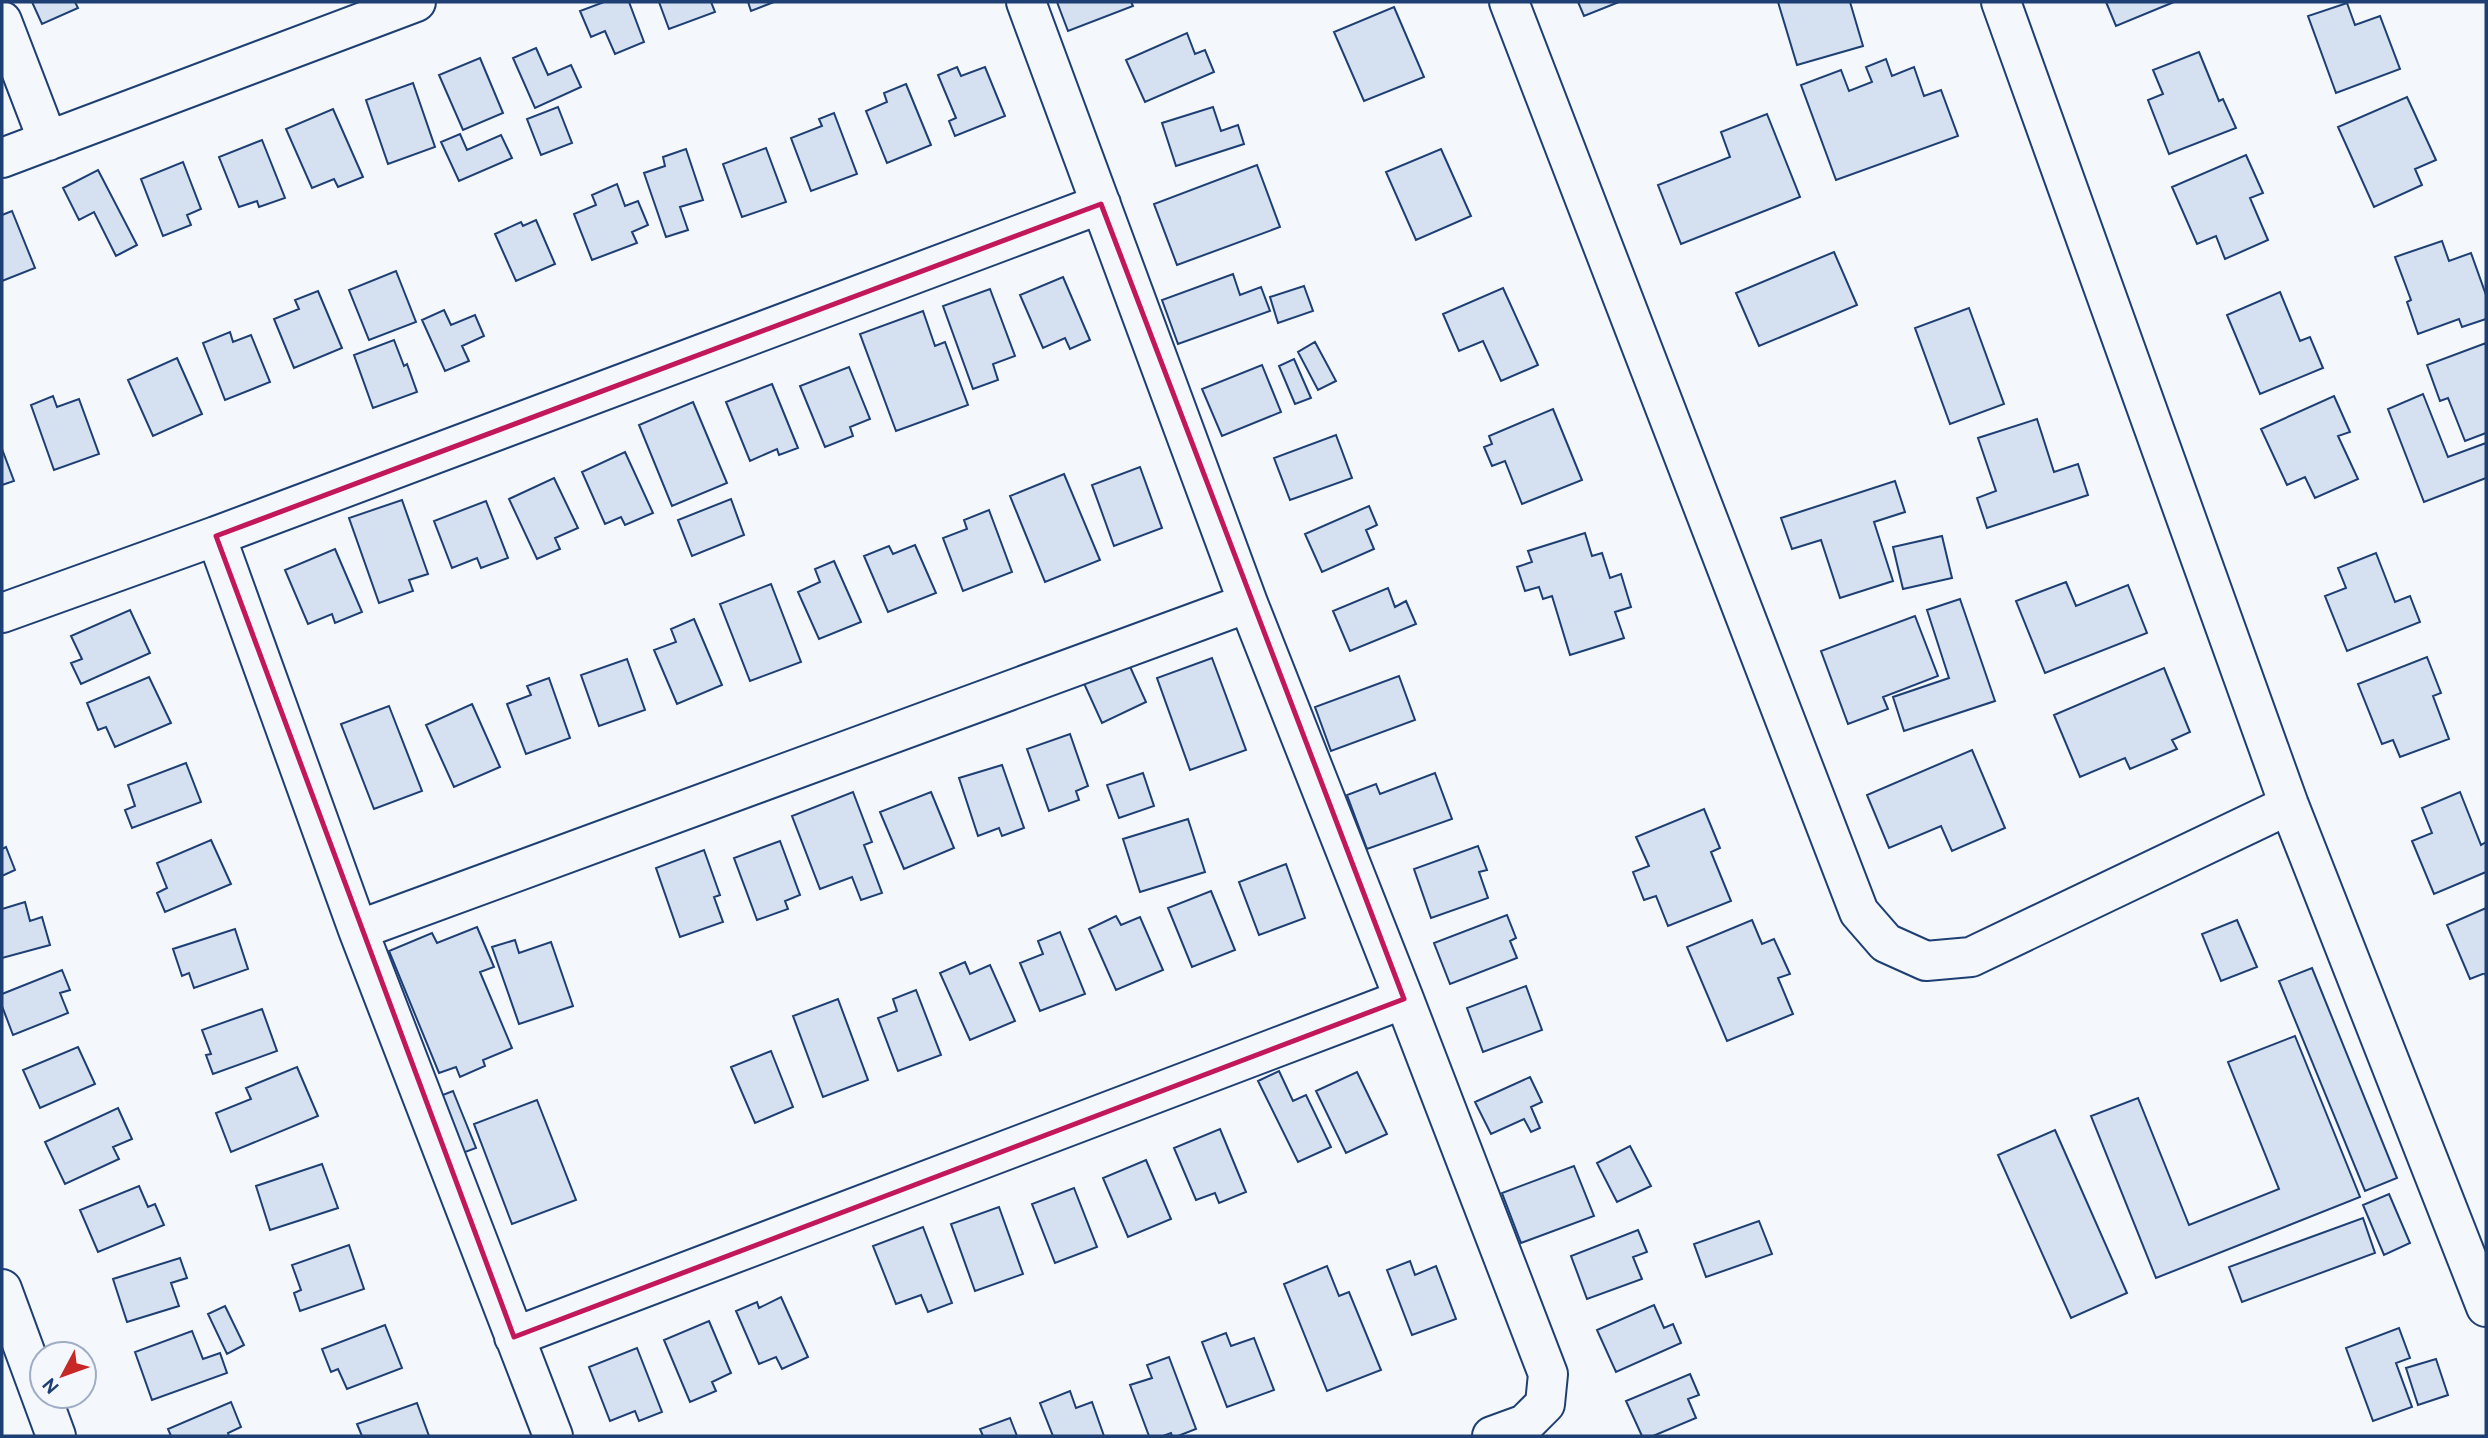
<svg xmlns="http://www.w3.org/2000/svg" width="2488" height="1438" viewBox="0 0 2488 1438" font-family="Overpass,sans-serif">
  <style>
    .building { fill: #d5e0f0; stroke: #1d3f73; stroke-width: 2 }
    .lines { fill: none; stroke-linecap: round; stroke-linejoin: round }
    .minor-casing { stroke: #1d3f73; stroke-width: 42 }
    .minor { stroke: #f4f7fb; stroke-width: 38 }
    .marked { fill: none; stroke: #c2185b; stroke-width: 5; stroke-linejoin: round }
  </style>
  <rect width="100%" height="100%" fill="#f4f7fb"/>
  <path class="building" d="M 32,2 L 75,2 L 78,8 L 42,24 Z
    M 604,2 L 629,2 L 644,42 L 615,54 L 605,31 L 591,37 L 580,11 Z
    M 659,2 L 711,2 L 715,12 L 669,29 Z
    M 748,2 L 774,2 L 751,11 Z
    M 1057,2 L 1131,2 L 1133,6 L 1068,31 Z
    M 1578,2 L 1619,2 L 1584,16 Z
    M 1778,2 L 1850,2 L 1863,46 L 1797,65 Z
    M 2106,2 L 2174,2 L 2116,26 Z
    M 2347,3 L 2355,25 L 2380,16 L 2400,69 L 2336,93 L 2308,16 Z
    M 1394,7 L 1424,77 L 1364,101 L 1334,32 Z
    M 1187,33 L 1195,54 L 1205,50 L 1214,72 L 1145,102 L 1126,60 Z
    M 536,48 L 548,75 L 571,65 L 581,87 L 535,108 L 513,58 Z
    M 2199,52 L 2219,101 L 2223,99 L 2236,128 L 2169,154 L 2148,100 L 2163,94 L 2153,70 Z
    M 480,58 L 503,113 L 463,130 L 439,75 Z
    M 1886,59 L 1892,76 L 1914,67 L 1924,96 L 1941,90 L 1958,136 L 1836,180 L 1801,85 L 1841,70 L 1849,91 L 1872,82 L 1866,67 Z
    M 957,67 L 961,76 L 985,67 L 1005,116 L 955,136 L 949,121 L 956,118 L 938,75 Z
    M 413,83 L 435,147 L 388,164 L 366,100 Z
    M 906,84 L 931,145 L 887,163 L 866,111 L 887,102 L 884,93 Z
    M 2407,97 L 2436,160 L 2415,169 L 2422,185 L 2374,207 L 2338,127 Z
    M 558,107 L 572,143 L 541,155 L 527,119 Z
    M 1213,107 L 1221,131 L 1238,125 L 1244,144 L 1176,166 L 1162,123 Z
    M 333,109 L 363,177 L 338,187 L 334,179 L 312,188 L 286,129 Z
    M 834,113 L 857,174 L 811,191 L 791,138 L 822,126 L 819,119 Z
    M 1767,114 L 1800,197 L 1681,244 L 1658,185 L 1730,157 L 1721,132 Z
    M 460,134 L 467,150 L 501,135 L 512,158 L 459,181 L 441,142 Z
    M 262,140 L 285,198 L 259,207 L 257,201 L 239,207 L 219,157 Z
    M 766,148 L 786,202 L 742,217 L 723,164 Z
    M 686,149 L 703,200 L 680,207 L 688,230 L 666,237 L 644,173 L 665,166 L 663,157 Z
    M 1441,149 L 1471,216 L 1416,240 L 1386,172 Z
    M 2246,155 L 2263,193 L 2250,198 L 2268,240 L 2225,259 L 2216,236 L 2197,244 L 2172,187 Z
    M 183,162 L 201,209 L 187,215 L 191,225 L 163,236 L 141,179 Z
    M 1257,165 L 1280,227 L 1177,265 L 1154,204 Z
    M 98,170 L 137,245 L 116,256 L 94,212 L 79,220 L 63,188 Z
    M 617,184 L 625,206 L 638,201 L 648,225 L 632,232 L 637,243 L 592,260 L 574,214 L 596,205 L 592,195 Z
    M 12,211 L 35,268 L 2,281 L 2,215 Z
    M 536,220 L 555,264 L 516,281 L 495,234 L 521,222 L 523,226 Z
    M 2442,241 L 2449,261 L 2471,253 L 2486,295 L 2486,319 L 2462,327 L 2459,319 L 2418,334 L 2407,302 L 2411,300 L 2395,257 Z
    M 1834,252 L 1857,305 L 1759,346 L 1736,293 Z
    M 396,271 L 416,322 L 369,340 L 349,290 Z
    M 1233,274 L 1240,295 L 1261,287 L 1270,311 L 1178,344 L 1162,300 Z
    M 1063,277 L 1090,340 L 1070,349 L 1065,338 L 1043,348 L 1020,295 Z
    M 1304,286 L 1313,311 L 1278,323 L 1270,297 Z
    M 1503,288 L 1538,365 L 1501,381 L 1483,341 L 1459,351 L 1443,314 Z
    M 990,289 L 1015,356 L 993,364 L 998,380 L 973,389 L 943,306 Z
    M 318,291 L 342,348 L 294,368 L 274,319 L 299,309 L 295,300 Z
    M 2280,292 L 2300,341 L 2310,337 L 2323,368 L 2260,394 L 2227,315 Z
    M 1969,308 L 2004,404 L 1950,424 L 1915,328 Z
    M 444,310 L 451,325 L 475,315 L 484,336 L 462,346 L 469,361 L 445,371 L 422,320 Z
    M 923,311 L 935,346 L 945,342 L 968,405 L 896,431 L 860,334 Z
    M 230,332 L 233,342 L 251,335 L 270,382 L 225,400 L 203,343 Z
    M 394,340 L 404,366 L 407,364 L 417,392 L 373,408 L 354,355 Z
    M 1315,342 L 1336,381 L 1318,390 L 1298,352 Z
    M 2486,343 L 2486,433 L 2465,441 L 2448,398 L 2440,401 L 2427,365 Z
    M 177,358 L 202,414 L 153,436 L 128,380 Z
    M 1294,359 L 1311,398 L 1295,404 L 1279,366 Z
    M 1262,365 L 1281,412 L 1222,436 L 1202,389 Z
    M 849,367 L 870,419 L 850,427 L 853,436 L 825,447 L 800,386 Z
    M 772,384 L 798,448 L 779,455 L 777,449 L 750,461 L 726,402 Z
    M 2423,394 L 2448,457 L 2486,443 L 2486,478 L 2424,502 L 2388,409 Z
    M 53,396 L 57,407 L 79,399 L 99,454 L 54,470 L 31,405 Z
    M 2334,396 L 2350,432 L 2338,436 L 2358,479 L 2315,498 L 2305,477 L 2287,485 L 2261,429 Z
    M 693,402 L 727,483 L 672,506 L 639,425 Z
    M 1553,409 L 1582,480 L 1522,504 L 1505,461 L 1492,466 L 1484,447 L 1492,444 L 1489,436 Z
    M 2037,419 L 2054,472 L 2078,464 L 2088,495 L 1987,528 L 1977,498 L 1996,491 L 1978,438 Z
    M 1336,435 L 1352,478 L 1290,500 L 1274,458 Z
    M 2,449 L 14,481 L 2,485 Z
    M 625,452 L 653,513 L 625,525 L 621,517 L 605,524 L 582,472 Z
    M 1140,467 L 1162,528 L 1114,546 L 1092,485 Z
    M 1064,474 L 1100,560 L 1045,582 L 1010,496 Z
    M 554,478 L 578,528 L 555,538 L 560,549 L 537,559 L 509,499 Z
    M 1895,481 L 1905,512 L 1874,522 L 1893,581 L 1840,598 L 1821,540 L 1792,549 L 1781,518 Z
    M 731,499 L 744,535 L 692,556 L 678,520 Z
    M 402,500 L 428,574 L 409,580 L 413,591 L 379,603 L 349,518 Z
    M 486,501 L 508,558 L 481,568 L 477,558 L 452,568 L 434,521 Z
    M 1369,506 L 1377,525 L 1366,530 L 1374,549 L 1322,572 L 1305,534 Z
    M 989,510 L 1012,572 L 963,591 L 943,538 L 967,529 L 964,520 Z
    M 1585,533 L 1592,556 L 1602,553 L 1610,578 L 1621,574 L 1631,607 L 1615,612 L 1624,638 L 1570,655 L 1552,596 L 1543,599 L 1539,587 L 1525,591 L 1517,567 L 1532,562 L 1528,551 Z
    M 1942,536 L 1952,578 L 1903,589 L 1893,547 Z
    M 915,545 L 936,593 L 888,612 L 864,556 L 889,546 L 893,554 Z
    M 335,549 L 362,612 L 335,623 L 332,614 L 308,624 L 285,570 Z
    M 2376,553 L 2395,602 L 2410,596 L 2420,622 L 2347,651 L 2325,596 L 2346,588 L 2338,568 Z
    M 834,561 L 861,622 L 819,639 L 798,592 L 820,582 L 815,569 Z
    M 2066,582 L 2076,606 L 2128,585 L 2147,633 L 2045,673 L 2016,601 Z
    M 771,584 L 801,662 L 750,681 L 720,604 Z
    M 1388,588 L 1395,607 L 1406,601 L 1416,624 L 1350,651 L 1333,611 Z
    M 1960,599 L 1995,701 L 1904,731 L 1893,697 L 1949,678 L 1927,610 Z
    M 130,610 L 150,653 L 81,684 L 71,663 L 82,659 L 71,636 Z
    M 1915,616 L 1938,676 L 1883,697 L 1888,709 L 1848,724 L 1821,651 Z
    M 694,619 L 722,685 L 677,704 L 654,650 L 676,642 L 671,629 Z
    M 2427,657 L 2441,693 L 2433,696 L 2449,739 L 2400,757 L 2393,740 L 2382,744 L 2358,684 Z
    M 1212,658 L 1246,750 L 1190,770 L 1157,678 Z
    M 627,659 L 645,710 L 599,726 L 581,675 Z
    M 1127,660 L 1146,702 L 1102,723 L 1082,679 Z
    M 2164,668 L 2190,732 L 2172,740 L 2177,749 L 2130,769 L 2125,758 L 2080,777 L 2054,715 Z
    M 1399,676 L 1415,720 L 1331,751 L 1315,707 Z
    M 149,677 L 171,723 L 115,747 L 106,727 L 98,730 L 87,703 Z
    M 549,678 L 570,738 L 526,754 L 507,704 L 531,695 L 527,686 Z
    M 472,704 L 500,767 L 454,787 L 426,725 Z
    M 389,706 L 422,791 L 374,809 L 341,724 Z
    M 1070,734 L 1088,786 L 1076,791 L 1079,800 L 1049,811 L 1027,749 Z
    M 1972,750 L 2005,828 L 1952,851 L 1941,826 L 1889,848 L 1867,795 Z
    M 186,763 L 201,802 L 132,828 L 125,810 L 135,806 L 128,785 Z
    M 1002,765 L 1024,828 L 1002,836 L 999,828 L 978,836 L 959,778 Z
    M 1143,773 L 1154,806 L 1119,818 L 1107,785 Z
    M 1435,773 L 1452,819 L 1367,849 L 1347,795 L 1376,784 L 1380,794 Z
    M 853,792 L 872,842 L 864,845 L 882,893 L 861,900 L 852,877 L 820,889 L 792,816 Z
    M 931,792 L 954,848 L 904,869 L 880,812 Z
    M 2460,792 L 2481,845 L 2486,842 L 2486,872 L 2434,894 L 2412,841 L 2432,833 L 2422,808 Z
    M 1704,809 L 1720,848 L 1711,852 L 1731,901 L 1668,926 L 1656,896 L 1644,900 L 1633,872 L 1649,866 L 1636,837 Z
    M 1188,819 L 1205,872 L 1140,892 L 1123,839 Z
    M 211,840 L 231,884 L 165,912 L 157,893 L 167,888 L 157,863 Z
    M 780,841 L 800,895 L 785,901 L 788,909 L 757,920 L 734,858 Z
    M 1478,846 L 1487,870 L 1479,872 L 1488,898 L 1431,918 L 1414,869 Z
    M 6,847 L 15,870 L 2,876 L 2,849 Z
    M 704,850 L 720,895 L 714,897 L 723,922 L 680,937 L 656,868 Z
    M 1286,864 L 1305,918 L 1259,935 L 1239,882 Z
    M 1211,891 L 1235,950 L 1192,967 L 1168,908 Z
    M 25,902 L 30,921 L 42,917 L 50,945 L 2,958 L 2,909 Z
    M 2486,908 L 2486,977 L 2485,973 L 2470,979 L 2447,925 Z
    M 1507,915 L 1516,938 L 1510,941 L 1517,958 L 1450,984 L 1434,943 Z
    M 1116,916 L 1121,925 L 1140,917 L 1163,970 L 1116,990 L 1089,929 Z
    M 1752,920 L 1762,944 L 1774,939 L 1790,974 L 1778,978 L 1793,1014 L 1727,1041 L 1687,947 Z
    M 2237,920 L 2257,967 L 2221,981 L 2202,934 Z
    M 477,927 L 494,967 L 480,972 L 512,1048 L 483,1060 L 485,1066 L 460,1077 L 456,1067 L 439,1073 L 389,951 L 432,933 L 437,943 Z
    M 235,929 L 248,969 L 194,988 L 189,973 L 182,976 L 173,949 Z
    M 1060,932 L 1085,994 L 1040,1011 L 1020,963 L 1043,954 L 1038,941 Z
    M 515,940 L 519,953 L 551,942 L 573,1006 L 519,1024 L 492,947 Z
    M 965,962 L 970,974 L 990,965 L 1015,1021 L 970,1040 L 940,973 Z
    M 2312,968 L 2397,1178 L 2365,1191 L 2279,981 Z
    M 62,970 L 70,990 L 60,993 L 68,1013 L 13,1035 L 2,1006 L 2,994 Z
    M 1526,986 L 1542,1030 L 1483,1052 L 1467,1008 Z
    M 916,990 L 941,1055 L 898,1071 L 878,1018 L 897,1011 L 893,999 Z
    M 838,999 L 868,1080 L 823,1097 L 793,1016 Z
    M 262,1009 L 277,1051 L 213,1074 L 206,1055 L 211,1054 L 202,1030 Z
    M 2295,1036 L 2360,1197 L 2156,1278 L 2091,1116 L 2138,1098 L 2189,1225 L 2279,1189 L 2228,1062 Z
    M 78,1047 L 95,1084 L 40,1108 L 23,1070 Z
    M 771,1051 L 793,1107 L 755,1123 L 731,1067 Z
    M 297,1067 L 318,1116 L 231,1152 L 216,1113 L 251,1099 L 246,1088 Z
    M 1279,1071 L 1293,1101 L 1306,1095 L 1331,1147 L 1298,1162 L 1258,1081 Z
    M 1357,1072 L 1387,1134 L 1346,1153 L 1316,1091 Z
    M 1530,1077 L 1542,1102 L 1531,1107 L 1540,1128 L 1531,1132 L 1524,1119 L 1491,1134 L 1475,1102 Z
    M 453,1091 L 476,1148 L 449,1158 L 427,1101 Z
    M 537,1100 L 576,1200 L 512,1224 L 474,1124 Z
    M 118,1108 L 132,1139 L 113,1147 L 119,1159 L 65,1184 L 45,1142 Z
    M 1220,1129 L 1246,1192 L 1219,1203 L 1215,1193 L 1196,1200 L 1174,1148 Z
    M 2055,1130 L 2127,1293 L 2071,1318 L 1998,1155 Z
    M 1630,1146 L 1651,1186 L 1617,1202 L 1597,1163 Z
    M 1146,1160 L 1171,1219 L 1128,1237 L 1103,1178 Z
    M 322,1164 L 338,1208 L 270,1230 L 256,1186 Z
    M 1574,1166 L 1594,1216 L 1521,1243 L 1502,1193 Z
    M 139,1186 L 148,1207 L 155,1204 L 164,1225 L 98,1252 L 80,1210 Z
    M 1074,1188 L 1097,1247 L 1055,1263 L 1032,1204 Z
    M 2389,1194 L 2410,1243 L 2384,1255 L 2363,1205 Z
    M 999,1207 L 1023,1274 L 975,1291 L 951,1224 Z
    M 2363,1218 L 2375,1253 L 2242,1302 L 2229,1267 Z
    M 1759,1221 L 1772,1254 L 1706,1277 L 1694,1244 Z
    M 923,1227 L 952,1303 L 928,1312 L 921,1295 L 896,1304 L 873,1246 Z
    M 1638,1230 L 1647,1252 L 1633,1257 L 1642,1279 L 1587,1299 L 1571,1256 Z
    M 349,1245 L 364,1289 L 300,1311 L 294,1293 L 301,1290 L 292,1265 Z
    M 180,1258 L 187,1278 L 171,1283 L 179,1306 L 127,1322 L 113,1279 Z
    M 1410,1261 L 1415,1275 L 1436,1266 L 1456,1319 L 1412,1335 L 1387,1270 Z
    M 1327,1266 L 1339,1296 L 1349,1292 L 1381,1370 L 1327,1391 L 1284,1284 Z
    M 781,1297 L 808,1357 L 782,1369 L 776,1357 L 759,1364 L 736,1311 L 757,1302 L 759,1308 Z
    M 1654,1305 L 1664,1328 L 1673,1324 L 1681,1343 L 1616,1372 L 1597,1330 Z
    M 225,1306 L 244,1345 L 227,1354 L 208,1314 Z
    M 709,1321 L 731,1373 L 712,1382 L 716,1391 L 690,1402 L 664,1340 Z
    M 385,1325 L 402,1368 L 347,1389 L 338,1369 L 331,1372 L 322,1349 Z
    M 2399,1328 L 2410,1358 L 2396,1363 L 2412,1407 L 2373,1421 L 2346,1348 Z
    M 192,1331 L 203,1359 L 220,1353 L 227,1373 L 152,1400 L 135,1352 Z
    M 1226,1333 L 1231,1346 L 1254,1338 L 1274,1390 L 1227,1407 L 1202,1342 Z
    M 637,1348 L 662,1412 L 639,1421 L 635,1411 L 610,1421 L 589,1367 Z
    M 1169,1357 L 1196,1429 L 1178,1436 L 1172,1436 L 1171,1433 L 1163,1436 L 1149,1436 L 1130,1385 L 1152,1378 L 1147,1365 Z
    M 2436,1359 L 2448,1395 L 2418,1405 L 2406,1368 Z
    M 1690,1374 L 1699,1395 L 1688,1399 L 1696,1418 L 1653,1436 L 1642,1436 L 1626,1401 Z
    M 1070,1391 L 1076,1408 L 1092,1402 L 1104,1436 L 1053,1436 L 1040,1403 Z
    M 231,1402 L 241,1427 L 228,1433 L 229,1436 L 171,1436 L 168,1429 Z
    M 417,1403 L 429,1436 L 362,1436 L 357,1424 Z
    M 1010,1418 L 1017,1436 L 983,1436 L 980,1429 Z"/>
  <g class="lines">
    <defs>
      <path id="minor" d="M 1026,2 L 1248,603 L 1404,999 L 1548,1374 L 1545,1404 L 1525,1424 L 1492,1436
        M 1509,2 L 1859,912 L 1886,943 L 1926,961 L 1971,957 L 2289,805
        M 2001,2 L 2289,805 L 2486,1307
        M 2,21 L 48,141
        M 2,158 L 416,2
        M 2,613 L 216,536
        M 358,930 L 1248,603
        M 2,1289 L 56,1436
        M 514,1337 L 1404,999
        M 553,1436 L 358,930 L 216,536 L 1101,204"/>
    </defs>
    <use href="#minor" class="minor-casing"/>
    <use href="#minor" class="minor"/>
  </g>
  <path class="marked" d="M 1101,204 L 1404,999 L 514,1337 L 216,536 Z"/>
  <rect width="2488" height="1438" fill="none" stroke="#1d3f73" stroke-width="7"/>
  <g transform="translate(63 1375) rotate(229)"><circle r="33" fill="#f4f7fb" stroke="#9eadc5" stroke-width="2"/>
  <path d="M0-5L12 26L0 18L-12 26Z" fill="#c62828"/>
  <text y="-10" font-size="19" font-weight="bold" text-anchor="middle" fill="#1d3f73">N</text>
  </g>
</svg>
